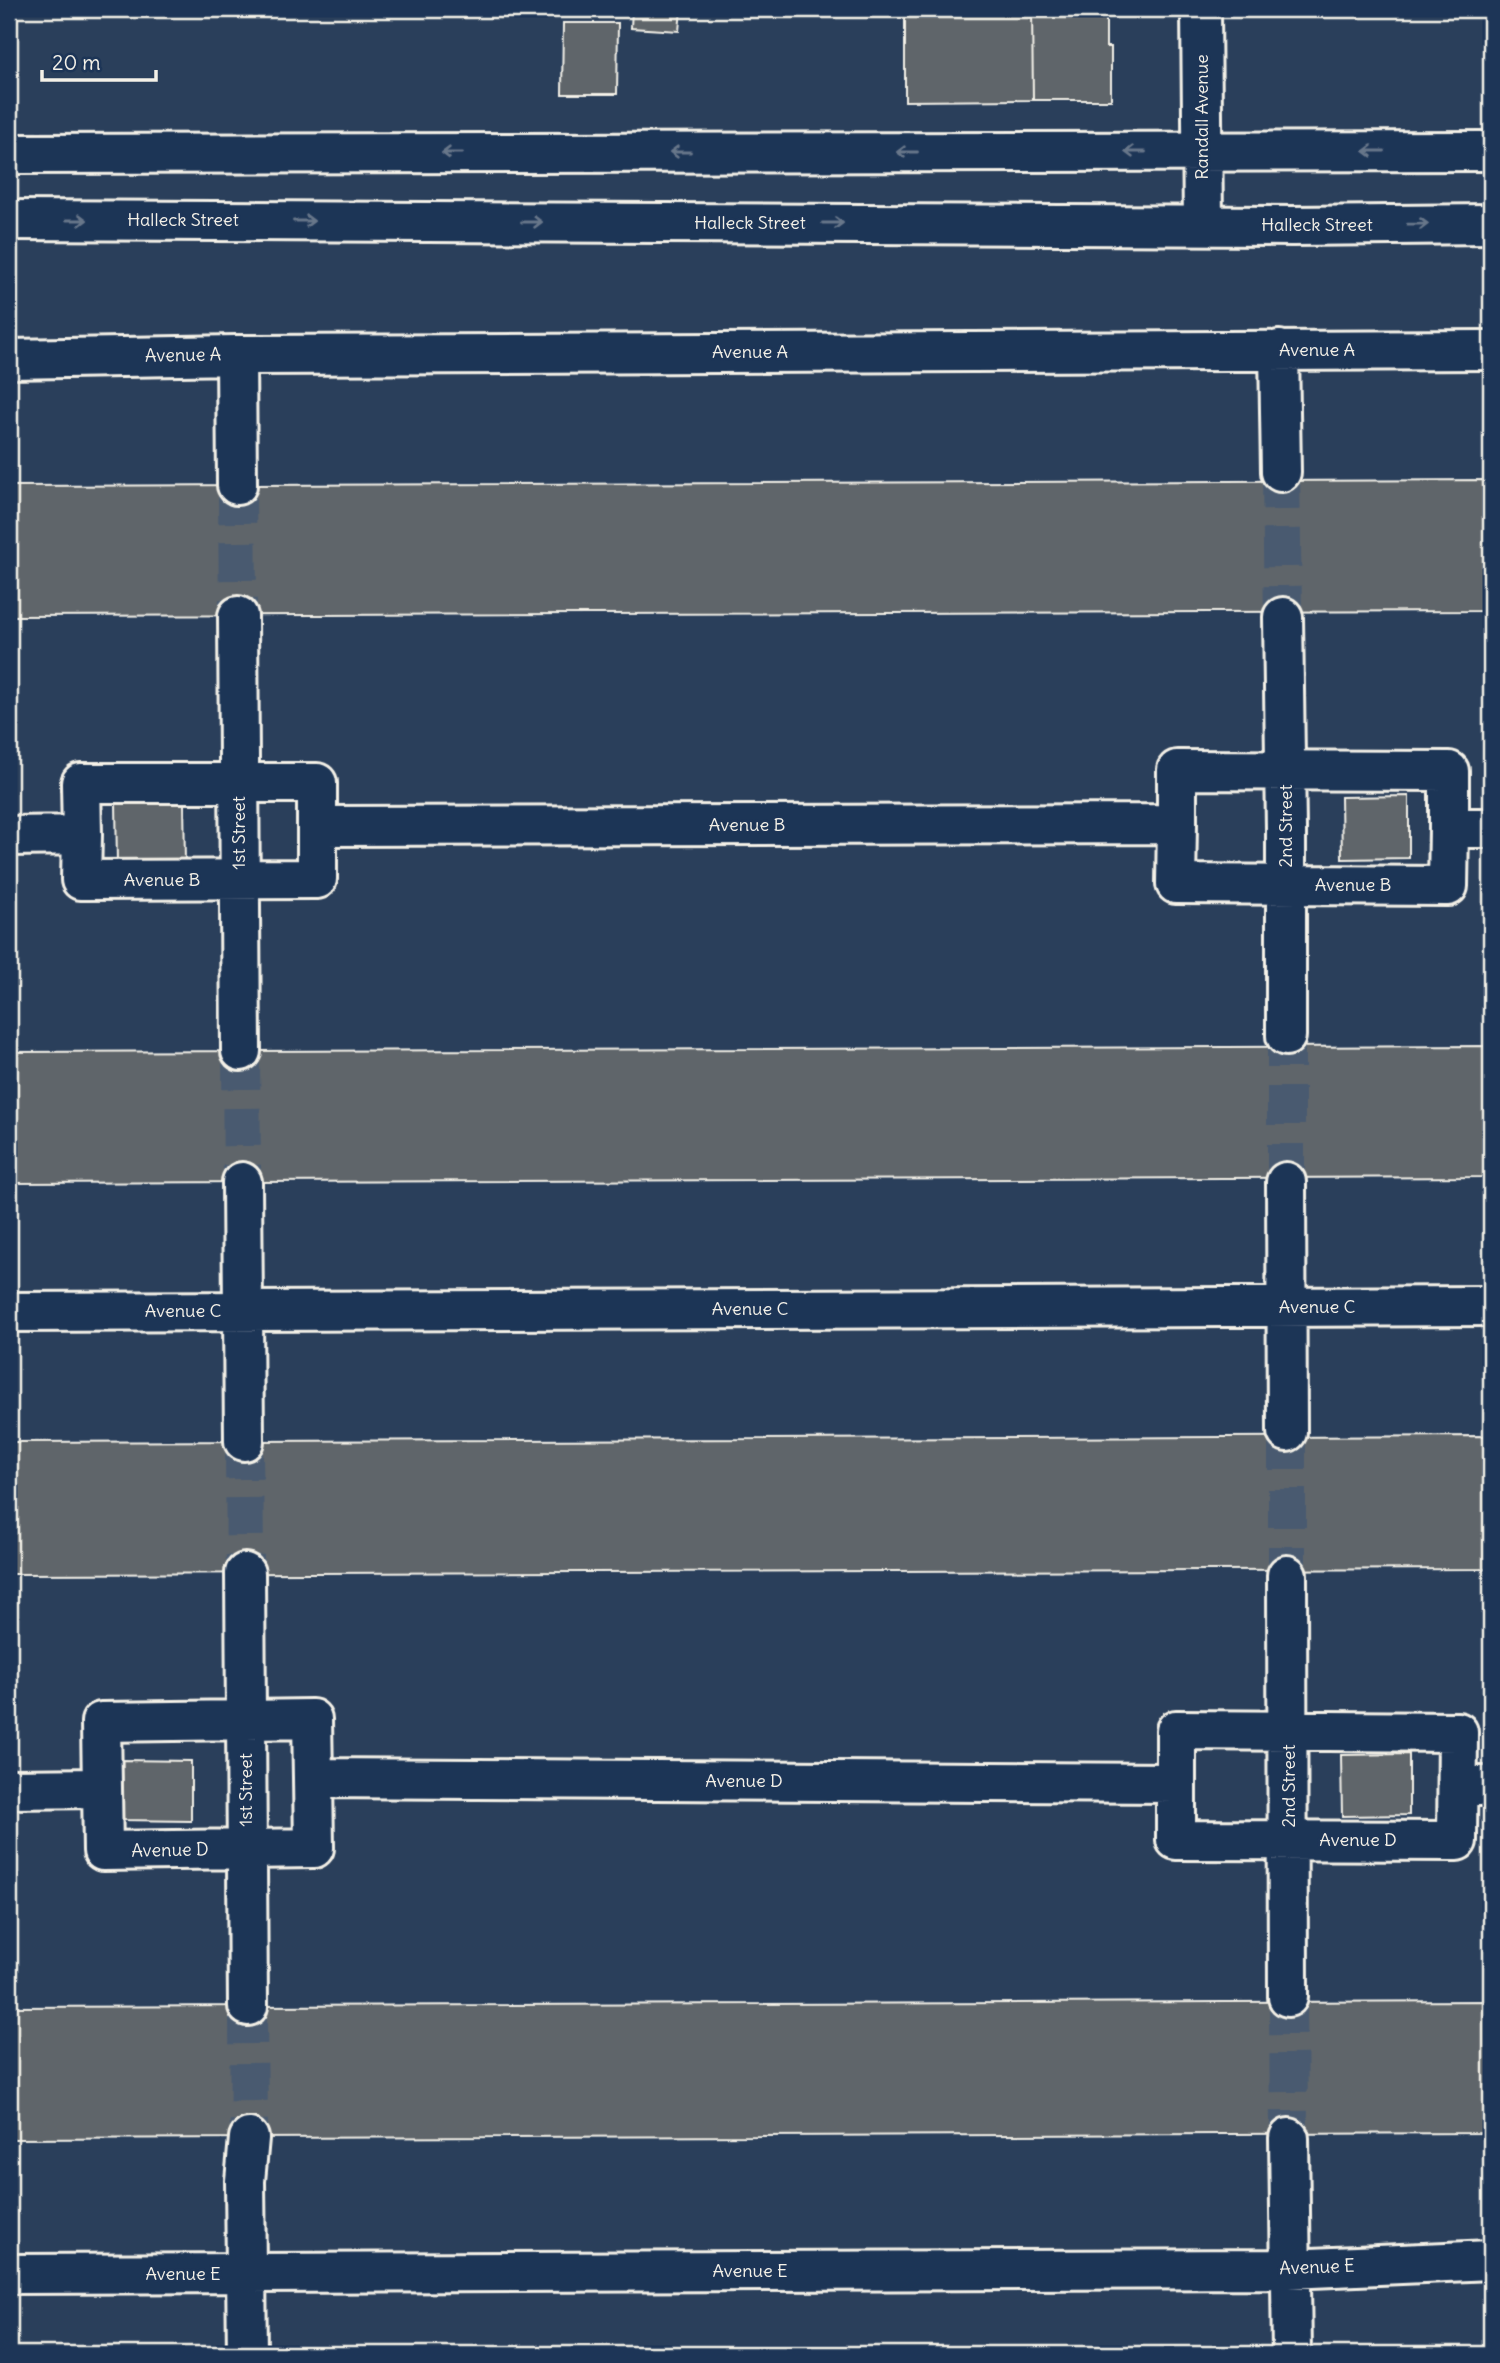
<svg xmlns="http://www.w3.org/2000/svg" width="1500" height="2363" viewBox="0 0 1500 2363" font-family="Delius,sans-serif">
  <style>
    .building { fill: #5f656b; stroke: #f4f1e8; stroke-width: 2 }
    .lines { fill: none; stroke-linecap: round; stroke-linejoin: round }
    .minor-tunnel { stroke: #485a70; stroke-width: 38; stroke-dasharray: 38 19; stroke-linecap: butt }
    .minor-casing { stroke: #f4f1e8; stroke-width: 44 }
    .major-casing { stroke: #f4f1e8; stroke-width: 44 }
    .minor { stroke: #1d3557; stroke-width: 38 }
    .major { stroke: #1d3557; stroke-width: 38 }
    .oneway { stroke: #68778a }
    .labels { text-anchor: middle; stroke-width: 5; stroke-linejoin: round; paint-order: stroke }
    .street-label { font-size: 18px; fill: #f4f1e8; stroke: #1d3557 }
  </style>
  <rect width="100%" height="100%" fill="#2a3f5b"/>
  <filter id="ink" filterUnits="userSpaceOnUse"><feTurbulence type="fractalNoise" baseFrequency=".0143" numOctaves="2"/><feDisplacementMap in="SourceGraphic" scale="14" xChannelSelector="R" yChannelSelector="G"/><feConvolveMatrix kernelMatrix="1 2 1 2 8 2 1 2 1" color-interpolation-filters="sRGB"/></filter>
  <g filter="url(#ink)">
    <path class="building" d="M 632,9 L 681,9 L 679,31 L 631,28 Z
      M 905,9 L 1032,9 L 1033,100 L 905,101 Z
      M 1032,9 L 1106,9 L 1106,47 L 1111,47 L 1111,100 L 1033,100 Z
      M 563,23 L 618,23 L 617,94 L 562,94 Z
      M 1491,480 L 1491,611 L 9,616 L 9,486 Z
      M 1409,796 L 1409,858 L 1342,859 L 1341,797 Z
      M 184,801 L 185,863 L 117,864 L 116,802 Z
      M 1491,1046 L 1491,1177 L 9,1183 L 9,1052 Z
      M 1491,1436 L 1491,1569 L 9,1574 L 9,1442 Z
      M 1409,1754 L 1409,1815 L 1342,1816 L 1341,1755 Z
      M 120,1760 L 191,1761 L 191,1821 L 120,1820 Z
      M 1491,2001 L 1491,2133 L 9,2139 L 9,2007 Z"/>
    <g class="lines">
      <path class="minor-tunnel" d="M 1281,472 L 1283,617
        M 237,485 L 238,616
        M 241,1051 L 242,1182
        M 1286,1182 L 1286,1036
        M 1287,1432 L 1287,1575
        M 244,1441 L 245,1573
        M 1288,1997 L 1289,2138
        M 248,2006 L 249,2138"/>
      <defs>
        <path id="minor" d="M 1279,350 L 1281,472
          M 236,355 L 237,485
          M 9,359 L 236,355 L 1491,350
          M 238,616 L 241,1051
          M 1283,617 L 1286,829 L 1286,1036
          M 1177,824 L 1176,884 L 1448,886 L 1449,828
          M 82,835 L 81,880 L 317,879 L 317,826
          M 9,836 L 82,835 L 81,783 L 317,783 L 317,826 L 1177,824 L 1177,770 L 1449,771 L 1449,828 L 1491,828
          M 242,1182 L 244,1441
          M 1286,1182 L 1287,1432
          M 9,1312 L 1491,1306
          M 245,1573 L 248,2006
          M 1287,1575 L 1288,1997
          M 1176,1730 L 1458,1732 L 1457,1841 L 1176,1840 Z
          M 1458,1786 L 1491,1786
          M 102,1788 L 103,1851 L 314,1848 L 313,1778
          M 9,1789 L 102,1788 L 101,1722 L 312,1719 L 313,1778 L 1176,1783
          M 1289,2138 L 1292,2354
          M 9,2274 L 1289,2269 L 1491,2260
          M 247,2354 L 245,2181 L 249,2138"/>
        <path id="major" d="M 1201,9 L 1203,225
          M 9,154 L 1491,151
          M 9,220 L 1293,226 L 1491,224"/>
      </defs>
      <use href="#minor" class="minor-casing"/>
      <use href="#major" class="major-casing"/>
      <use href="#minor" class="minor"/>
      <use href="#major" class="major"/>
    </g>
    <defs><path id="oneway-shaft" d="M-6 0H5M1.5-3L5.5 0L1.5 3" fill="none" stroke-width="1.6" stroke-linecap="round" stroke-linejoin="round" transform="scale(1.75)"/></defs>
    <g class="oneway">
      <use href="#oneway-shaft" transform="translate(1374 151) rotate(-180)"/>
      <use href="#oneway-shaft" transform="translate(680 152) rotate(180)"/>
      <use href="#oneway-shaft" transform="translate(907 152) rotate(180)"/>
      <use href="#oneway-shaft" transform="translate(1135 152) rotate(180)"/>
      <use href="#oneway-shaft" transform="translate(452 153) rotate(180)"/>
      <use href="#oneway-shaft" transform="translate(77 220)"/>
      <use href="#oneway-shaft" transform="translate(304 221)"/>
      <use href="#oneway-shaft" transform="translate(532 222)"/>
      <use href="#oneway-shaft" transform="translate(833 223)"/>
      <use href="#oneway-shaft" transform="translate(1418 224) rotate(-1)"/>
    </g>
  </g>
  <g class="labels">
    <g class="street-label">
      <text transform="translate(1202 117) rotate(-90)" y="6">Randall Avenue</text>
      <text x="183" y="226">Halleck Street</text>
      <text x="750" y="229">Halleck Street</text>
      <text x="1317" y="231">Halleck Street</text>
      <text x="1317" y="356">Avenue A</text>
      <text x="750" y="358">Avenue A</text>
      <text transform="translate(183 355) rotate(-1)" y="6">Avenue A</text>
      <text x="747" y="831">Avenue B</text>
      <text transform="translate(1286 826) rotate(-90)" y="6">2nd Street</text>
      <text transform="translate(239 833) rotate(-90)" y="6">1st Street</text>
      <text x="162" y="886">Avenue B</text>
      <text x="1353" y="891">Avenue B</text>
      <text x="1317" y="1313">Avenue C</text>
      <text x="750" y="1315">Avenue C</text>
      <text x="183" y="1317">Avenue C</text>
      <text x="744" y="1787">Avenue D</text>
      <text transform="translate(1289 1786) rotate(-90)" y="6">2nd Street</text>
      <text transform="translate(246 1790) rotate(-90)" y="6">1st Street</text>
      <text x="1358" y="1846">Avenue D</text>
      <text transform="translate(170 1850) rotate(-1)" y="6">Avenue D</text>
      <text transform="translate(1317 2267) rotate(-2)" y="6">Avenue E</text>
      <text x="750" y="2277">Avenue E</text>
      <text x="183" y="2280">Avenue E</text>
    </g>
  </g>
  <rect width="1500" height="2363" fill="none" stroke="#1d3557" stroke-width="35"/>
  <rect x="18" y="18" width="1465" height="2328" fill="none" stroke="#f4f1e8" stroke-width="2.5" filter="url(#ink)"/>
  <path d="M42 70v10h114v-10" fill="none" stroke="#f4f1e8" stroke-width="3.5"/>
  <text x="52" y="70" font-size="21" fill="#f4f1e8" stroke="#1d3557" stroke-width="5" paint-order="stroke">20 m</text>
</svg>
